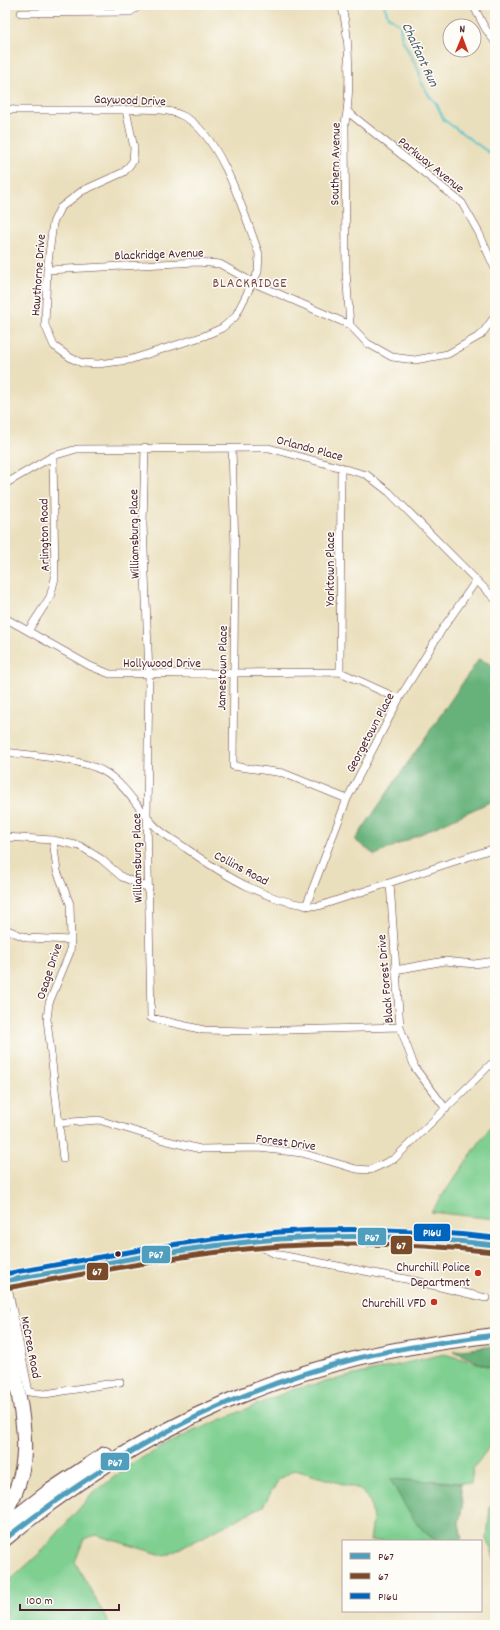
<svg xmlns="http://www.w3.org/2000/svg" width="500" height="1630" viewBox="0 0 500 1630" font-family="Dekko,sans-serif">
  <style>
    .green { fill: #7ecf90; stroke: #64775e }
    .forest { fill: #66b27a; stroke: #586852 }
    .lines { fill: none; stroke-linecap: round; stroke-linejoin: round }
    .stream { stroke: #55c2cc; stroke-width: 2 }
    .minor-casing { stroke: #623c41; stroke-width: 8 }
    .secondary-casing { stroke: #623c41; stroke-width: 12 }
    .motorway-casing { stroke: #623c41; stroke-width: 16 }
    .minor { stroke: #fff; stroke-width: 7 }
    .secondary { stroke: #fff; stroke-width: 11 }
    .motorway { stroke: #fff; stroke-width: 14 }
    .bus-1-casing { stroke: #fdfcf7; stroke-width: 8 }
    .bus-2-casing { stroke: #fdfcf7; stroke-width: 8 }
    .bus-3-casing { stroke: #fdfcf7; stroke-width: 8 }
    .bus-1 { stroke: #509ebe; stroke-width: 5 }
    .bus-2 { stroke: #7a4b2a; stroke-width: 5 }
    .bus-3 { stroke: #0065bd; stroke-width: 5 }
    .bus-dot { fill: #4a1f2b; stroke: #fdfcf7; stroke-width: 1.5 }
    .poi-dot { fill: #c8321e; stroke: #fdfcf7; stroke-width: 1.5 }
    .labels { text-anchor: middle; stroke-width: 3; stroke-linejoin: round; paint-order: stroke }
    .street-label { font-size: 13px; fill: #4a1f2b; stroke: #fdfcf7 }
    .poi-label { font-size: 13px; fill: #4a1f2b; stroke: #fdfcf7; text-anchor: end }
    .water-label { font-size: 14px; font-style: italic; fill: #4e5863; stroke: #fdfcf7 }
    .neighbourhood-label { font-size: 14px; letter-spacing: 1px; fill: #7c474c; stroke: #fdfcf7 }
    .line-badge { stroke: #fdfcf7; stroke-width: 1.5 }
    .badge-label { font-size: 11px; text-anchor: middle; font-weight: bold; fill: #fff }
  </style>
  <rect width="100%" height="100%" fill="#fdfcf7"/>
  <filter id="ink" filterUnits="userSpaceOnUse"><feTurbulence type="fractalNoise" baseFrequency=".025" numOctaves="2"/><feDisplacementMap in="SourceGraphic" scale="8" xChannelSelector="R" yChannelSelector="G"/><feConvolveMatrix kernelMatrix="1 2 1 2 8 2 1 2 1" color-interpolation-filters="sRGB"/></filter>
  <filter id="wash" filterUnits="userSpaceOnUse"><feTurbulence type="fractalNoise" baseFrequency=".012" numOctaves="4" result="noise"/><feDisplacementMap in="SourceGraphic" scale="16" xChannelSelector="R" yChannelSelector="G"/><feGaussianBlur stdDeviation="0.9" result="paint"/><feColorMatrix in="noise" values="0 0 0 0 0 0 0 0 0 0 0 0 0 0 0 0 0 1.4 0 .05"/><feComposite in="paint" operator="in"/></filter>
  <g filter="url(#wash)">
    <rect width="100%" height="100%" fill="#eadfbc"/>
    <path class="green" d="M 495,1120 L 495,1219 L 431,1212 Z
      M 444,1354 L 495,1368 L 495,1445 L 490,1446 L 473,1469 L 471,1484 L 430,1480 L 423,1531 L 439,1541 L 370,1541 L 373,1519 L 370,1502 L 360,1489 L 295,1470 L 279,1479 L 263,1506 L 166,1556 L 96,1535 L 84,1539 L 75,1562 L 110,1625 L 5,1625 L 5,1585 L 41,1552 L 92,1494 L 134,1462 L 185,1435 L 291,1390 Z
      M 495,1502 L 495,1560 L 487,1539 L 490,1507 Z"/>
    <path class="forest" d="M 479,659 L 495,666 L 495,801 L 492,801 L 375,855 L 355,840 Z
      M 495,1346 L 495,1368 L 479,1363 L 453,1351 Z
      M 390,1479 L 460,1483 L 463,1503 L 459,1523 L 462,1539 C 455,1541 447,1542 440,1541 C 419,1537 400,1496 390,1479 Z"/>
    <g class="lines">
      <path class="stream" d="M 384,5 L 388,16 L 400,25 L 402,39 L 419,71 L 421,82 L 430,97 L 436,103 L 444,120 L 495,157"/>
    </g>
  </g>
  <g filter="url(#ink)">
    <g class="lines">
      <defs>
        <path id="minor" d="M 341,5 C 350,32 351,96 345,123 L 346,271 L 350,325
          M 473,5 L 485,28 L 495,42
          M 21,13 L 130,12 L 141,5
          M 5,109 L 16,110 C 48,110 79,110 110,110 C 132,110 163,106 183,116 C 221,134 245,216 259,254 L 258,272 L 235,317 L 222,328 L 204,336 L 129,360 L 98,364 L 82,363 L 71,358 L 54,346 L 45,325 L 47,270 L 53,223 L 60,208 L 82,191 L 124,172 L 133,161 L 134,148 L 126,110
          M 348,112 L 462,203 L 479,233 L 495,269
          M 47,270 L 198,262 L 220,264 L 254,283 L 350,325 L 367,343 L 392,357 L 415,360 L 448,354 L 481,335 L 495,316
          M 145,447 L 143,524 L 149,675 L 147,816 L 151,1018 L 204,1030 L 250,1031 L 400,1027
          M 232,449 L 235,548 L 233,766 L 283,773 L 347,799
          M 5,484 L 53,456 L 77,449 L 269,448 L 367,475 L 389,492 L 495,599
          M 5,618 L 90,666 L 110,674 L 340,672 L 399,699
          M 28,631 L 50,597 L 55,578 L 53,456
          M 340,672 L 341,467
          M 5,752 C 33,756 79,758 103,771 C 125,783 139,811 157,828 C 166,836 177,842 187,849 C 225,876 271,905 319,906 L 495,848
          M 5,837 L 53,840 L 80,846 L 101,859 L 122,877 L 149,888
          M 53,840 L 57,871 L 70,904 L 71,940 L 70,952 L 49,1003 L 47,1019 L 63,1159
          M 390,883 L 400,1027 L 415,1068 L 446,1109
          M 306,906 L 347,799 L 399,699 L 443,628 L 476,581
          M 5,929 L 27,938 L 71,940
          M 395,970 L 445,961 L 474,964 L 495,961
          M 58,1123 L 99,1120 L 160,1139 L 200,1149 L 259,1148 L 302,1153 L 356,1169 L 370,1170 L 394,1159 L 491,1064 L 495,1063
          M 252,1242 L 275,1254 L 411,1280 L 486,1298
          M 5,1287 L 9,1292 L 29,1392 L 45,1394 L 120,1382"/>
        <path id="secondary" d="M 5,1281 C 86,1267 168,1250 250,1242 C 331,1234 414,1235 495,1245"/>
        <path id="motorway" d="M 5,1316 C 9,1339 13,1362 17,1385 C 25,1429 32,1471 5,1511
          M 5,1525 L 48,1492 L 105,1454
          M 5,1539 C 108,1453 226,1390 358,1358 C 403,1347 449,1341 495,1335"/>
      </defs>
      <use href="#minor" class="minor-casing"/>
      <use href="#secondary" class="secondary-casing"/>
      <use href="#motorway" class="motorway-casing"/>
      <use href="#minor" class="minor"/>
      <use href="#secondary" class="secondary"/>
      <use href="#motorway" class="motorway"/>
      <defs>
        <path id="bus-1" d="M 5,1281 C 96,1265 188,1246 280,1239 C 352,1234 424,1237 495,1245
          M 5,1539 C 114,1453 222,1393 358,1358 C 403,1347 449,1341 495,1335"/>
        <path id="bus-2" d="M 6,1288 C 98,1272 189,1252 282,1246 C 353,1242 424,1244 494,1252"/>
        <path id="bus-3" d="M 5,1274 C 96,1258 188,1239 280,1232 C 352,1227 424,1230 495,1238"/>
      </defs>
      <use href="#bus-1" class="bus-1-casing"/>
      <use href="#bus-2" class="bus-2-casing"/>
      <use href="#bus-3" class="bus-3-casing"/>
      <use href="#bus-1" class="bus-1"/>
      <use href="#bus-2" class="bus-2"/>
      <use href="#bus-3" class="bus-3"/>
    </g>
  </g>
  <circle class="bus-dot" cx="118" cy="1254" r="3.5"/>
  <g class="poi-dot">
    <circle cx="478" cy="1273" r="4"/>
    <circle cx="434" cy="1302" r="4"/>
  </g>
  <g class="labels">
    <g class="street-label">
      <text transform="translate(130 99) rotate(2)" y="5">Gaywood Drive</text>
      <text transform="translate(334 164) rotate(-89)" y="5">Southern Avenue</text>
      <text transform="translate(432 164) rotate(39)" y="5">Parkway Avenue</text>
      <text transform="translate(159 253) rotate(-2)" y="5">Blackridge Avenue</text>
      <text transform="translate(37 275) rotate(-86)" y="5">Hawthorne Drive</text>
      <text transform="translate(310 447) rotate(15)" y="5">Orlando Place</text>
      <text transform="translate(133 534) rotate(-91)" y="5">Williamsburg Place</text>
      <text transform="translate(43 535) rotate(-91)" y="5">Arlington Road</text>
      <text transform="translate(329 569) rotate(-90)" y="5">Yorktown Place</text>
      <text x="162" y="667">Hollywood Drive</text>
      <text transform="translate(221 668) rotate(-89)" y="5">Jamestown Place</text>
      <text transform="translate(369 732) rotate(-62)" y="5">Georgetown Place</text>
      <text transform="translate(136 858) rotate(-91)" y="5">Williamsburg Place</text>
      <text transform="translate(242 867) rotate(28)" y="5">Collins Road</text>
      <text transform="translate(48 971) rotate(-72)" y="5">Osage Drive</text>
      <text transform="translate(384 979) rotate(-95)" y="5">Black Forest Drive</text>
      <text transform="translate(286 1141) rotate(8)" y="5">Forest Drive</text>
      <text transform="translate(32 1347) rotate(79)" y="5">McCrea Road</text>
    </g>
    <g class="poi-label">
      <text x="470" y="1271">Churchill Police<tspan x="470" dy="15">Department</tspan></text>
      <text x="426" y="1307">Churchill VFD</text>
    </g>
    <g class="water-label">
      <text transform="translate(421 54) rotate(65)" y="5">Chalfant Run</text>
    </g>
    <g class="neighbourhood-label">
      <text x="250" y="287">BLACKRIDGE</text>
    </g>
  </g>
  <g class="line-badge">
    <rect x="413" y="1223" width="38" height="19" rx="4" fill="#0065bd"/>
    <rect x="357" y="1227" width="30" height="19" rx="4" fill="#509ebe"/>
    <rect x="390" y="1235" width="23" height="20" rx="4" fill="#7a4b2a"/>
    <rect x="141" y="1245" width="30" height="19" rx="4" fill="#509ebe"/>
    <rect x="86" y="1262" width="23" height="19" rx="4" fill="#7a4b2a"/>
    <rect x="100" y="1452" width="30" height="19" rx="4" fill="#509ebe"/>
  </g>
  <g class="badge-label">
    <text x="432" y="1236">P16U</text>
    <text x="372" y="1241">P67</text>
    <text x="401" y="1249">67</text>
    <text x="156" y="1258">P67</text>
    <text x="97" y="1275">67</text>
    <text x="115" y="1466">P67</text>
  </g>
  <rect width="500" height="1630" fill="none" stroke="#fdfcf7" stroke-width="20"/>
  <rect x="342" y="1540" width="140" height="72" fill="#fdfcf7" stroke="#b5a4a5"/>
  <rect x="350" y="1553" width="20" height="6" fill="#509ebe" stroke="#b5a4a5"/>
  <text x="378" y="1560" font-size="12" fill="#4a1f2b">P67</text>
  <rect x="350" y="1573" width="20" height="6" fill="#7a4b2a" stroke="#b5a4a5"/>
  <text x="378" y="1580" font-size="12" fill="#4a1f2b">67</text>
  <rect x="350" y="1593" width="20" height="6" fill="#0065bd" stroke="#b5a4a5"/>
  <text x="378" y="1600" font-size="12" fill="#4a1f2b">P16U</text>
  <g transform="translate(462 38) rotate(1)"><circle r="19" fill="#fdfcf7" stroke="#b5a4a5"/>
  <path d="M0-3L7 15L0 10L-7 15Z" fill="#c8321e"/>
  <text y="-6" font-size="11" font-weight="bold" text-anchor="middle" fill="#4a1f2b">N</text>
  </g>
  <path d="M20 1604v6h99v-6" fill="none" stroke="#4a1f2b" stroke-width="2"/>
  <text x="26" y="1604" font-size="12" fill="#4a1f2b" stroke="#fdfcf7" stroke-width="3" paint-order="stroke">100 m</text>
</svg>
